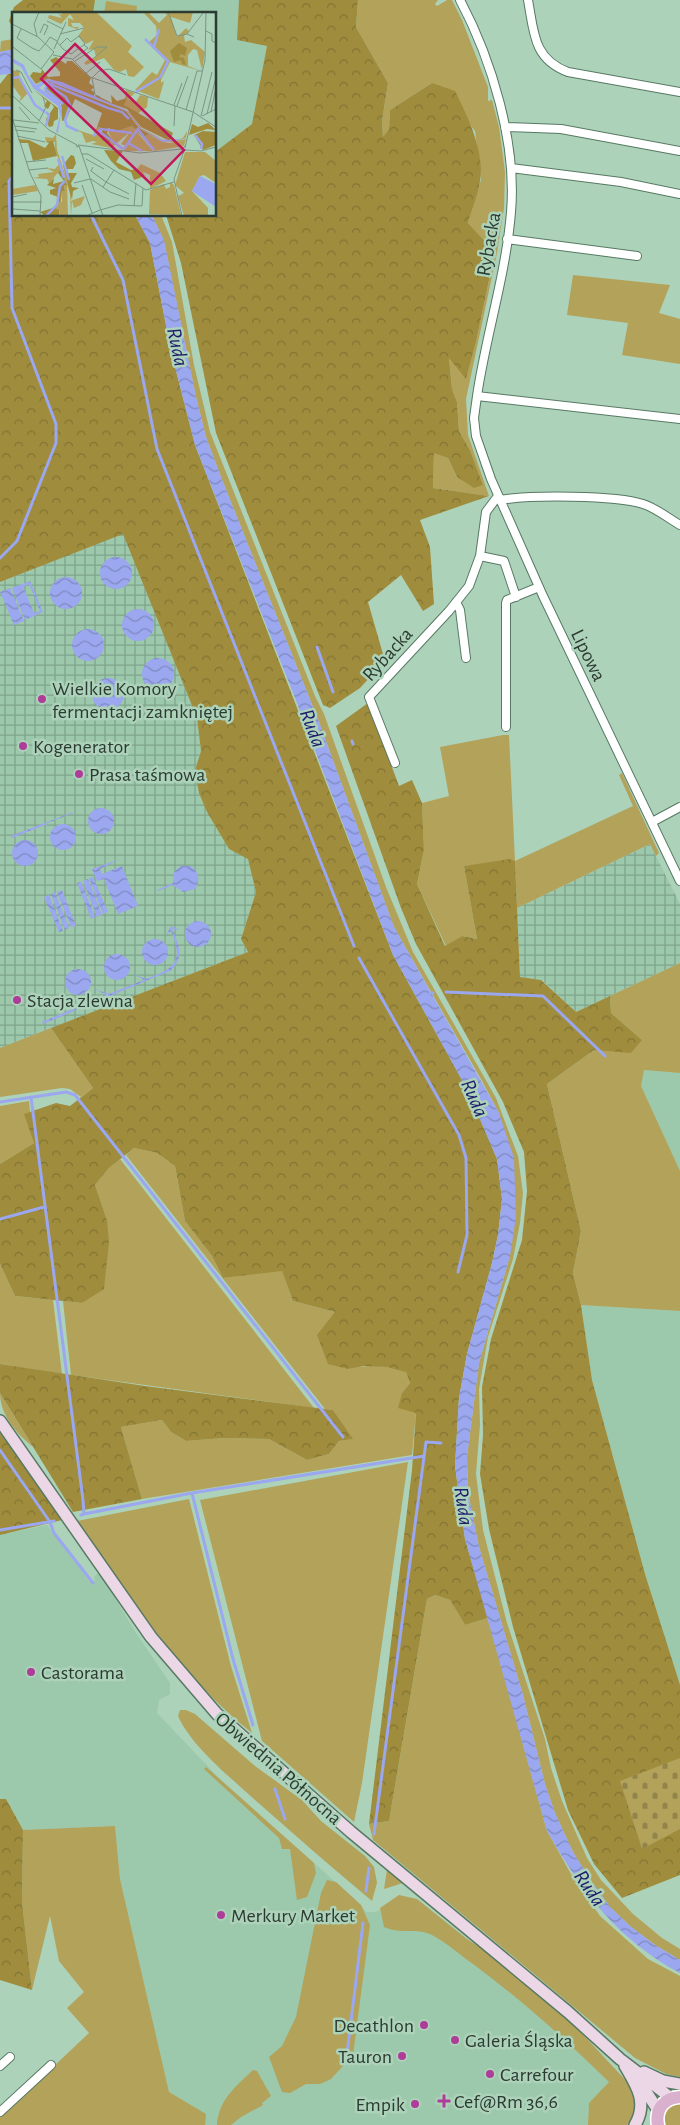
<svg xmlns="http://www.w3.org/2000/svg" width="680" height="2125" viewBox="0 0 680 2125" font-family="'Alegreya Sans',sans-serif">
  <style>
    .built { fill: #9cc8ab }
    .industrial { fill: url(#industrial-grid) }
    .grass { fill: #b3a25a }
    .forest { fill: url(#forest-crowns) }
    .cemetery { fill: url(#cemetery-stones) }
    .water { fill: url(#water-waves); fill-rule: evenodd }
    .lines { fill: none; stroke-linecap: round; stroke-linejoin: round }
    .stream { stroke: #9ba7ee; stroke-width: 3 }
    .minor-casing { stroke: #577963; stroke-width: 10 }
    .secondary-casing { stroke: #577963; stroke-width: 14 }
    .primary-casing { stroke: #fff; stroke-width: 15 }
    .minor { stroke: #fff; stroke-width: 8 }
    .secondary { stroke: #ecd7e7; stroke-width: 11 }
    .primary { stroke: #d9b0ce; stroke-width: 12 }
    .poi-dot { fill: #ae3d99; stroke: #add2ba; stroke-width: 2 }
    .labels { text-anchor: middle; stroke-width: 5; stroke-linejoin: round; paint-order: stroke }
    .street-label { font-size: 20px; fill: #2c3b31; stroke: #add2ba }
    .poi-label { font-size: 20px; fill: #2c3b31; stroke: #add2ba; text-anchor: start }
    .water-label { font-size: 21px; font-style: italic; fill: #1f1c6c; stroke: #add2ba }
    .inset-river { fill: none; stroke: #9ba7ee; stroke-width: 2.5 }
    .inset-road { fill: none; stroke: #799683; stroke-width: 1 }
    .view { fill: #c2185b; fill-opacity: 0.15; stroke: #c2185b; stroke-width: 2.5 }
    .inset-edge { fill: none; stroke: #2c3b31; stroke-width: 2.5 }
  </style>
  <defs>
    <pattern id="industrial-grid" width="8" height="8" patternUnits="userSpaceOnUse" patternTransform="scale(1.25)"><rect width="8" height="8" fill="#9cc8ab"/><path d="M0 4h8M4 0v8" fill="none" stroke="#7fa48c"/></pattern>
    <pattern id="forest-crowns" width="20" height="18" patternUnits="userSpaceOnUse" patternTransform="scale(1.25)"><rect width="20" height="18" fill="#9f8c3c"/><path d="M2 6a3 3 0 1 1 6 0M12 15a3 3 0 1 1 6 0" fill="none" stroke="#827433"/></pattern>
    <pattern id="cemetery-stones" width="16" height="16" patternUnits="userSpaceOnUse" patternTransform="scale(1.25)"><rect width="16" height="16" fill="#b3a25a"/><path d="M2 7V4a2 2 0 0 1 4 0v3zM10 15v-3a2 2 0 0 1 4 0v3z" fill="#92854b"/></pattern>
    <pattern id="water-waves" width="16" height="10" patternUnits="userSpaceOnUse" patternTransform="scale(1.25)"><rect width="16" height="10" fill="#9ba7ee"/><path d="M0 5q4-4 8 0t8 0" fill="none" stroke="#7f89c1"/></pattern>
  </defs>
  <rect width="100%" height="100%" fill="#add2ba"/>
  <path class="built" d="M 95,0 L 239,0 L 237,40 L 267,46 L 252,124 L 215,152 L 215,14 L 93,14 Z
    M 644,1070 L 680,1073 L 680,1171 L 643,1091 L 641,1086 Z
    M 581,1305 L 680,1311 L 680,1686 L 645,1574 L 592,1380 Z
    M 47,1525 L 89,1581 L 95,1581 L 94,1576 L 100,1573 L 136,1633 L 170,1683 L 170,1694 L 159,1700 L 157,1713 L 217,1776 L 361,1905 L 366,1912 L 375,1912 L 406,1901 L 456,1947 L 540,2016 L 610,2082 L 589,2103 L 588,2125 L 205,2125 L 205,2114 L 169,2092 L 120,1879 L 115,1826 L 23,1830 L 6,1799 L 0,1799 L 0,1535 Z"/>
  <path class="industrial" d="M 123,533 L 197,718 L 201,751 L 195,770 L 207,812 L 229,849 L 248,858 L 256,892 L 241,939 L 248,952 L 0,1048 L 0,582 Z
    M 650,844 L 680,904 L 680,963 L 576,1012 L 542,980 L 520,977 L 517,908 Z"/>
  <path class="grass" d="M 358,0 L 438,0 L 435,4 L 437,6 L 447,0 L 452,0 L 462,20 L 488,87 L 488,101 L 492,100 L 499,127 L 505,172 L 504,208 L 497,253 L 466,399 L 468,435 L 489,496 L 433,488 L 434,452 L 448,458 L 457,477 L 483,485 L 470,450 L 459,431 L 457,402 L 452,389 L 449,357 L 466,378 L 476,342 L 495,252 L 468,223 L 481,180 L 475,131 L 432,83 L 390,110 L 389,129 L 383,138 L 382,121 L 388,83 L 356,27 Z
    M 106,1 L 137,6 L 136,14 L 104,14 Z
    M 14,39 L 14,49 L 0,52 L 1,41 Z
    M 152,215 L 161,215 L 172,242 L 194,365 L 210,432 L 315,696 L 324,714 L 386,887 L 413,952 L 496,1098 L 518,1156 L 523,1193 L 520,1223 L 513,1259 L 488,1337 L 479,1389 L 480,1425 L 476,1474 L 483,1530 L 507,1623 L 545,1739 L 551,1768 L 562,1801 L 587,1858 L 601,1880 L 633,1914 L 662,1938 L 680,1949 L 680,1960 L 655,1945 L 630,1926 L 610,1907 L 591,1881 L 573,1852 L 555,1813 L 545,1784 L 523,1695 L 479,1547 L 468,1493 L 467,1457 L 479,1363 L 510,1256 L 505,1136 L 499,1113 L 482,1081 L 394,927 L 319,722 L 221,477 L 206,437 L 196,397 L 164,241 Z
    M 573,275 L 670,285 L 659,313 L 680,319 L 680,364 L 622,355 L 628,323 L 567,315 Z
    M 503,735 L 509,735 L 515,861 L 633,806 L 619,775 L 622,773 L 659,853 L 656,856 L 650,844 L 517,908 L 515,861 L 464,866 L 477,939 L 462,936 L 446,946 L 417,884 L 424,850 L 422,803 L 449,796 L 440,747 Z
    M 680,963 L 680,1073 L 644,1070 L 641,1086 L 680,1171 L 680,1311 L 581,1305 L 573,1273 L 581,1231 L 547,1084 L 594,1050 L 642,1040 L 611,1013 L 610,996 Z
    M 51,1028 L 93,1088 L 81,1097 L 70,1089 L 62,1088 L 0,1097 L 0,1048 Z
    M 29,1101 L 30,1112 L 25,1114 L 34,1143 L 0,1164 L 0,1106 Z
    M 134,1148 L 157,1153 L 175,1166 L 185,1221 L 212,1256 L 223,1278 L 282,1270 L 293,1301 L 335,1312 L 348,1369 C 369,1364 386,1366 406,1371 L 410,1383 L 402,1393 L 416,1413 L 412,1455 L 142,1499 L 121,1427 L 162,1420 L 171,1432 L 186,1441 L 224,1438 L 269,1439 L 307,1460 L 329,1454 L 339,1441 L 352,1439 L 333,1410 L 325,1409 L 126,1155 Z
    M 120,1159 L 314,1408 L 71,1375 L 63,1301 L 82,1303 L 107,1220 L 95,1185 L 109,1168 Z
    M 0,1264 L 15,1296 L 53,1300 L 62,1374 L 0,1364 Z
    M 0,1393 L 33,1447 C 17,1434 0,1415 0,1393 Z
    M 408,1462 L 362,1783 L 354,1822 L 262,1741 L 200,1500 Z
    M 189,1499 L 231,1666 L 252,1733 C 180,1676 129,1596 77,1521 Z
    M 435,1595 L 450,1600 L 465,1625 L 488,1618 L 547,1831 L 571,1874 L 600,1916 L 648,1959 L 680,1976 L 680,2077 L 666,2074 L 635,2058 L 373,1840 L 369,1824 L 389,1821 L 427,1599 Z
    M 180,1710 L 186,1710 L 195,1714 L 255,1766 L 302,1800 L 321,1821 L 365,1856 L 374,1867 L 377,1883 L 372,1901 C 332,1868 294,1834 255,1800 C 230,1777 192,1747 178,1716 Z
    M 206,1767 L 314,1863 L 316,1873 L 307,1897 L 297,1900 L 290,1849 L 282,1849 L 279,1838 L 204,1769 Z
    M 115,1826 L 120,1879 L 169,2092 L 206,2114 L 205,2125 L 0,2125 L 0,2117 L 89,2033 L 67,2008 L 84,1992 L 59,1961 L 50,1916 L 32,1990 L 22,1902 L 23,1830 Z
    M 387,1870 L 388,1870 L 403,1883 L 384,1889 Z
    M 327,1880 L 336,1882 L 361,1905 L 370,1925 L 353,2055 L 331,2079 L 320,2084 L 306,2084 L 290,2093 L 282,2092 L 269,2057 L 282,2046 L 296,2017 L 321,1893 Z
    M 399,1895 L 417,1899 L 467,1939 L 493,1956 L 574,2025 L 632,2087 L 636,2101 L 631,2121 L 627,2125 L 588,2125 L 589,2103 L 609,2082 C 566,2040 522,2000 473,1964 C 460,1955 446,1942 432,1935 C 416,1927 401,1935 384,1927 L 380,1908 Z
    M 253,2070 L 257,2071 L 271,2096 L 262,2103 L 263,2105 L 241,2117 L 231,2125 L 217,2125 C 218,2101 236,2086 253,2070 Z
    M 680,2104 L 680,2125 L 666,2125 C 662,2114 668,2104 680,2104 Z"/>
  <path class="forest" d="M 23,0 L 95,0 L 93,14 L 14,14 L 14,30 L 9,21 L 14,7 Z
    M 239,0 L 358,0 L 356,27 L 388,83 L 382,121 L 383,137 L 389,129 L 390,110 L 432,83 L 455,91 C 468,117 485,152 480,181 C 478,195 472,209 468,223 L 495,252 L 476,342 L 466,379 L 449,358 L 452,389 L 457,402 L 459,431 L 470,450 L 483,485 L 474,488 L 457,477 L 448,458 L 434,453 L 433,488 L 489,496 L 420,520 L 430,547 L 434,604 L 423,611 L 401,575 L 368,602 L 385,661 L 360,688 L 330,708 L 323,705 L 216,433 L 181,263 L 166,215 L 215,215 L 215,152 L 252,124 L 267,46 L 237,40 Z
    M 14,73 L 14,215 L 135,215 L 150,243 L 171,351 L 195,445 L 393,955 L 468,1091 L 497,1159 L 502,1199 L 498,1235 L 492,1263 L 467,1354 L 459,1398 L 455,1466 L 465,1539 L 488,1618 L 465,1625 L 450,1600 L 435,1595 L 427,1599 L 389,1821 L 369,1824 L 412,1470 L 416,1413 L 398,1408 L 402,1393 L 410,1383 L 406,1372 L 387,1367 L 364,1366 L 348,1369 L 328,1364 L 317,1335 L 335,1312 L 293,1301 L 282,1271 L 223,1278 L 212,1256 L 185,1221 L 175,1166 L 157,1153 L 134,1148 L 109,1168 L 95,1185 L 107,1220 L 109,1242 L 104,1289 L 82,1303 L 15,1296 L 0,1264 L 0,1164 L 34,1143 L 24,1114 L 56,1103 L 70,1106 L 93,1088 L 51,1028 L 248,952 L 241,939 L 256,892 L 248,859 L 229,849 L 207,812 L 199,793 L 195,770 L 201,751 L 197,718 L 123,534 L 0,582 L 0,84 L 8,74 Z
    M 368,703 L 399,786 L 412,780 L 422,803 L 424,850 L 417,884 L 445,946 L 462,936 L 477,939 L 464,866 L 510,859 L 515,861 L 520,977 L 541,980 L 576,1012 L 610,996 L 611,1013 L 642,1040 L 631,1053 L 594,1050 L 547,1084 L 581,1231 L 573,1273 L 581,1305 L 592,1380 L 645,1574 L 680,1685 L 680,1875 L 622,1898 L 594,1864 L 568,1810 L 513,1627 L 489,1529 L 480,1474 L 483,1435 L 482,1387 L 491,1339 L 522,1240 L 527,1191 L 524,1152 L 503,1102 L 416,944 L 401,908 L 336,726 Z
    M 0,1364 L 145,1386 L 333,1410 L 353,1439 L 339,1441 L 329,1454 L 307,1460 L 269,1439 L 224,1438 L 186,1441 L 171,1432 L 162,1420 L 121,1427 L 142,1499 L 73,1512 L 0,1393 Z
    M 0,1433 L 62,1520 L 0,1535 Z
    M 0,1799 L 6,1799 L 23,1830 L 22,1902 L 32,1990 L 0,1980 Z"/>
  <path class="cemetery" d="M 680,1758 L 680,1829 L 642,1849 L 620,1781 Z"/>
  <path class="water" d="M 14,49 L 14,73 L 0,75 L 0,52 Z
    M 135,215 L 152,215 L 164,240 L 196,397 L 206,437 L 221,477 L 319,722 L 394,927 L 499,1113 L 514,1158 L 516,1217 L 510,1256 L 479,1363 L 467,1457 L 468,1493 L 479,1547 L 523,1695 L 545,1784 L 555,1813 L 573,1852 L 591,1881 L 610,1907 L 630,1926 L 655,1945 L 680,1960 L 680,1973 C 618,1940 581,1891 547,1831 L 465,1539 L 455,1466 L 459,1398 L 467,1354 L 492,1263 L 498,1235 L 502,1199 L 497,1159 L 468,1091 L 393,955 L 295,698 L 195,445 L 171,351 L 150,243 Z
    M100 573a16 16 0 1 1 32 0a16 16 0 1 1-32 0Z
    M50 593a16 16 0 1 1 32 0a16 16 0 1 1-32 0Z
    M 30,581 L 43,612 L 25,620 L 12,588 ZM 29,584 L 40,611 L 34,613 L 23,587 Z
    M 10,588 L 24,621 L 14,625 L 0,592 Z
    M122 625a16 16 0 1 1 32 0a16 16 0 1 1-32 0Z
    M72 645a16 16 0 1 1 32 0a16 16 0 1 1-32 0Z
    M142 674a16 16 0 1 1 32 0a16 16 0 1 1-32 0Z
    M92 694a16 16 0 1 1 32 0a16 16 0 1 1-32 0Z
    M88 821a13 13 0 1 1 26 0a13 13 0 1 1-26 0Z
    M 73,812 L 73,813 L 45,824 L 50,827 L 45,825 L 12,838 L 11,836 Z
    M50 837a13 13 0 1 1 26 0a13 13 0 1 1-26 0Z
    M12 853a13 13 0 1 1 26 0a13 13 0 1 1-26 0Z
    M 120,859 L 100,869 L 102,874 L 122,866 L 138,906 L 118,914 L 104,879 L 97,881 L 92,869 Z
    M 181,866 L 190,866 C 199,871 201,880 195,889 L 183,892 L 173,885 L 158,891 L 157,890 L 173,883 L 174,872 Z
    M 93,877 L 108,912 L 103,914 L 89,878 Z
    M 88,879 L 102,915 L 97,917 L 83,881 Z
    M 81,882 L 95,917 L 91,919 L 77,883 Z
    M 62,890 L 76,926 L 71,927 L 57,892 Z
    M 55,892 L 69,928 L 65,930 L 51,894 Z
    M 49,895 L 63,931 L 59,932 L 44,897 Z
    M185 934a13 13 0 1 1 26 0a13 13 0 1 1-26 0Z
    M 171,926 L 180,930 L 172,929 C 179,944 185,958 170,971 L 43,1024 L 42,1022 L 106,995 L 95,989 L 109,994 L 144,980 L 134,974 L 146,979 C 175,968 184,962 171,931 L 166,935 Z
    M142 952a13 13 0 1 1 26 0a13 13 0 1 1-26 0Z
    M104 967a13 13 0 1 1 26 0a13 13 0 1 1-26 0Z
    M65 982a13 13 0 1 1 26 0a13 13 0 1 1-26 0Z"/>
  <g class="lines">
    <path class="stream" d="M 0,108 L 14,108
      M 91,215 L 123,280 L 157,449 L 354,946
      M 0,558 L 17,541 L 56,443 L 56,424 L 12,308 L 9,181 L 14,175
      M 317,647 L 333,692
      M 352,741 L 353,744
      M 359,958 L 459,1135 L 466,1158 L 467,1235 L 458,1272
      M 446,992 L 543,996 L 605,1056
      M 430,993 L 433,993
      M 31,1097 L 83,1500 L 84,1514 L 81,1515
      M 0,1102 L 66,1092 L 75,1095 L 343,1437
      M 0,1219 L 44,1207
      M 0,1450 L 50,1522 L 54,1533 L 93,1583
      M 192,1493 L 233,1659 L 253,1725
      M 84,1514 L 192,1493 L 424,1456
      M 0,1530 L 54,1521
      M 275,1789 L 285,1819
      M 374,1834 L 426,1442 L 441,1443
      M 366,1891 L 369,1868
      M 347,2054 L 363,1923"/>
    <defs>
      <path id="minor" d="M 460,0 C 492,60 517,144 511,212 C 506,274 486,335 477,396 L 474,418 L 476,436 L 491,479 L 543,596 L 680,881
        M 528,0 C 534,32 533,59 568,72 L 680,92
        M 505,127 L 561,129 L 680,151
        M 511,168 L 621,182 L 680,194
        M 507,239 L 637,256
        M 477,396 L 680,419
        M 500,500 C 530,495 615,495 643,504 C 656,508 668,518 680,525
        M 480,556 L 504,561 L 516,597
        M 456,602 L 460,610 L 466,658
        M 506,727 L 506,603 L 507,600 L 539,587
        M 395,763 L 369,697 L 449,611 L 469,586 L 480,556 L 486,512 L 498,496
        M 652,822 L 680,807
        M 0,2066 L 10,2057
        M 0,2112 L 51,2065"/>
      <path id="secondary" d="M 0,1421 L 151,1637 L 217,1714 L 351,1832 L 568,2012 L 620,2059 L 671,2098
        M 625,2066 C 637,2086 648,2103 635,2125
        M 644,2072 L 663,2081 L 680,2084
        M 639,2081 L 658,2110"/>
      <path id="primary" d="M 658,2125 C 655,2109 664,2098 680,2097"/>
    </defs>
    <use href="#minor" class="minor-casing"/>
    <use href="#secondary" class="secondary-casing"/>
    <use href="#primary" class="primary-casing"/>
    <use href="#minor" class="minor"/>
    <use href="#secondary" class="secondary"/>
    <use href="#primary" class="primary"/>
  </g>
  <g class="poi-dot">
    <circle cx="42" cy="699" r="5"/>
    <circle cx="23" cy="746" r="5"/>
    <circle cx="79" cy="774" r="5"/>
    <circle cx="17" cy="1000" r="5"/>
    <circle cx="31" cy="1672" r="5"/>
    <circle cx="221" cy="1915" r="5"/>
    <circle cx="424" cy="2025" r="5"/>
    <circle cx="455" cy="2040" r="5"/>
    <circle cx="402" cy="2056" r="5"/>
    <circle cx="490" cy="2074" r="5"/>
    <path d="M441.5 2093.5h5v5h5v5h-5v5h-5v-5h-5v-5h5z"/>
    <circle cx="415" cy="2104" r="5"/>
  </g>
  <g class="labels">
    <g class="street-label">
      <text transform="translate(488 244) rotate(-80)" y="7">Rybacka</text>
      <text transform="translate(387 654) rotate(-48)" y="7">Rybacka</text>
      <text transform="translate(589 655) rotate(64)" y="7">Lipowa</text>
      <text transform="translate(279 1768) rotate(41)" y="7">Obwiednia Północna</text>
    </g>
    <g class="poi-label">
      <text x="52" y="695">Wielkie Komory<tspan x="52" dy="23">fermentacji zamkniętej</tspan></text>
      <text x="33" y="753">Kogenerator</text>
      <text x="89" y="781">Prasa taśmowa</text>
      <text x="27" y="1007">Stacja zlewna</text>
      <text x="41" y="1679">Castorama</text>
      <text x="231" y="1922">Merkury Market</text>
      <text x="414" y="2032" text-anchor="end">Decathlon</text>
      <text x="465" y="2047">Galeria Śląska</text>
      <text x="392" y="2063" text-anchor="end">Tauron</text>
      <text x="500" y="2081">Carrefour</text>
      <text x="454" y="2108">Cef@Rm 36,6</text>
      <text x="405" y="2111" text-anchor="end">Empik</text>
    </g>
    <g class="water-label">
      <text transform="translate(178 347) rotate(78)" y="7">Ruda</text>
      <text transform="translate(313 728) rotate(69)" y="7">Ruda</text>
      <text transform="translate(475 1098) rotate(66)" y="7">Ruda</text>
      <text transform="translate(464 1506) rotate(82)" y="7">Ruda</text>
      <text transform="translate(590 1888) rotate(56)" y="7">Ruda</text>
    </g>
  </g>
  <g transform="translate(12 12)">
    <rect width="204" height="204" fill="#add2ba"/>
    <path d="M 45,0 L 49,3 L 50,0 L 84,0 L 120,34 L 116,40 L 132,55 L 122,65 L 116,64 L 114,57 L 108,60 L 102,58 L 92,46 L 74,53 L 72,51 L 77,47 L 84,45 L 82,37 L 76,38 L 82,28 L 74,32 L 66,24 L 72,16 L 68,11 L 59,11 L 61,15 L 67,15 L 65,17 L 56,14 L 56,6 L 62,8 L 58,2 L 49,12 L 36,6 L 37,3 L 50,6 ZM 131,0 L 136,0 L 147,11 L 155,3 L 152,0 L 181,0 L 178,11 L 159,5 L 165,25 L 174,16 L 177,19 L 172,24 L 173,30 L 179,28 L 193,40 L 190,58 L 185,38 L 181,37 L 176,43 L 176,54 L 189,59 L 158,50 L 149,68 L 149,71 L 152,69 L 147,87 L 123,78 L 140,60 L 145,63 L 153,48 L 136,31 L 145,23 L 144,14 ZM 0,58 L 8,59 L 7,65 L 16,81 L 7,90 L 9,85 L 0,73 ZM 35,66 L 48,69 L 114,98 L 118,101 L 129,116 L 150,128 L 162,129 L 171,126 L 175,119 L 174,126 L 162,130 L 153,129 L 138,123 L 151,130 L 158,131 L 174,127 L 172,134 L 142,139 L 133,124 L 137,122 L 127,115 L 114,98 L 48,70 L 36,67 L 30,70 ZM 114,78 L 123,81 L 116,87 L 124,90 L 128,83 L 136,85 L 135,95 L 125,102 L 112,93 ZM 120,114 L 141,139 L 111,139 L 114,134 L 109,132 L 118,120 L 99,136 L 79,132 L 85,130 L 81,129 L 74,131 L 70,121 L 62,117 L 81,123 L 85,115 L 90,116 L 87,120 L 89,125 L 97,130 L 100,127 L 95,117 L 106,119 ZM 44,122 L 45,138 L 59,180 L 59,189 L 61,188 L 73,184 L 69,193 L 62,196 L 60,189 L 59,204 L 58,182 L 50,156 L 37,171 L 35,167 L 20,166 L 27,165 L 26,162 L 42,160 L 34,156 L 43,157 L 48,151 L 43,138 L 43,130 L 34,130 L 33,125 L 41,126 ZM 173,140 L 193,140 L 204,149 L 204,171 L 192,163 L 188,164 L 180,179 L 196,196 L 196,204 L 172,204 L 166,184 L 172,181 L 163,173 ZM 129,152 L 148,161 L 154,169 L 138,177 L 138,163 L 131,160 L 133,164 L 125,157 ZM 23,173 L 26,179 L 0,183 L 0,177 Z" fill="#b3a25a"/>
    <path d="M 167,31 L 175,36 L 173,44 L 169,42 L 167,45 L 172,46 L 174,53 L 170,52 L 169,48 L 162,50 L 158,39 ZM 44,45 L 54,52 L 55,49 L 60,49 L 79,66 L 77,71 L 82,75 L 79,78 L 82,80 L 82,85 L 36,66 L 24,72 L 18,64 L 21,60 L 29,61 L 30,57 L 36,65 L 48,64 L 48,60 L 38,48 ZM 36,69 L 114,99 L 127,116 L 137,122 L 133,124 L 142,137 L 120,114 L 106,119 L 96,116 L 95,121 L 100,127 L 97,131 L 90,128 L 90,116 L 85,115 L 90,101 L 63,87 L 54,108 L 50,109 L 49,92 L 33,79 ZM 21,77 L 46,96 L 46,107 L 42,109 L 41,114 L 37,115 L 35,110 L 34,114 L 34,107 L 42,95 L 39,91 L 36,97 L 32,94 L 35,89 ZM 84,83 L 100,91 L 99,83 L 105,89 L 115,86 L 112,93 L 161,121 L 158,129 L 129,115 L 115,97 L 83,86 ZM 196,111 L 204,118 L 195,117 L 177,123 L 180,112 L 186,115 ZM 191,119 L 204,120 L 204,133 L 191,138 L 182,123 ZM 6,127 L 17,128 L 33,136 L 37,131 L 34,130 L 41,129 L 45,144 L 21,149 L 16,131 L 8,131 ZM 92,138 L 111,139 L 104,150 L 119,158 L 125,157 L 133,164 L 122,168 L 119,160 L 107,157 L 99,149 ZM 59,143 L 62,144 L 64,151 L 61,157 L 55,157 L 56,161 L 65,161 L 59,171 L 60,175 L 67,176 L 61,179 L 60,188 L 51,153 ZM 49,156 L 55,173 L 52,174 L 53,179 L 50,179 L 47,203 L 33,204 L 28,200 L 44,195 L 46,185 L 38,182 L 38,178 L 44,176 L 35,173 L 42,166 L 41,172 L 52,169 L 46,161 Z" fill="#9f8c3c"/>
    <path d="M 158,170 L 162,173 L 169,203 L 137,202 L 138,178 L 152,172 L 154,177 L 158,175 Z" fill="#b3a25a"/>
    <path d="M 55,173 L 56,204 L 47,204 L 48,199 L 43,196 L 46,190 L 50,190 L 50,179 L 53,179 L 52,174 Z" fill="#b3a25a"/>
    <path d="M 0,46 L 12,53 L 16,63 L 24,73 L 35,67 L 50,70 L 114,98 L 129,117 L 150,128 L 174,127 L 151,130 L 127,116 L 114,99 L 36,69 L 27,76 L 45,87 L 50,95 L 46,121 L 44,120 L 48,103 L 46,94 L 21,76 L 9,55 L 0,50 ZM 188,164 L 204,172 L 204,195 L 180,179 Z" fill="#9ba7ee"/>
    <path class="inset-river" d="M 133,27 L 156,49 L 148,66M 142,35 L 147,17M 0,66 L 7,65 L 23,93 L 33,100M 40,71 L 39,75 L 54,85 L 58,93 L 53,108 L 55,114 L 66,119M 124,80 L 147,66M 51,92 L 33,77 L 36,71 L 96,96M 96,96 L 110,100 L 117,107M 34,100 L 37,103 L 34,114M 125,116 L 142,138M 88,120 L 111,137M 183,123 L 190,132 L 189,137M 81,124 L 89,117 L 120,121M 116,131 L 130,139M 112,137 L 125,118M 50,144 L 57,168M 46,147 L 52,166M 34,204 L 45,193 L 48,174 L 53,169"/>
    <path class="inset-road" d="M 156,0 L 165,24 L 175,22M 188,0 L 204,1M 35,9 L 51,17M 0,12 L 26,25 L 42,40 L 29,57 L 1,35M 9,17 L 5,26 L 20,36 L 27,39 L 34,31M 194,19 L 200,22 L 200,29 L 204,31M 28,21 L 32,12 L 36,14 L 32,23M 48,22 L 72,16M 25,24 L 22,12 L 27,0M 182,25 L 175,22 L 191,1M 45,30 L 51,37 L 59,42 L 73,32 L 67,24 L 59,30 L 55,26 L 48,33M 34,31 L 38,25 L 45,29M 42,37 L 54,10M 41,43 L 60,47 L 78,65 L 181,100M 61,47 L 76,36 L 72,33M 63,49 L 85,35 L 95,35 L 82,46M 4,58 L 9,60 L 20,81M 73,62 L 88,50M 80,66 L 87,59 L 97,57 L 114,63M 80,66 L 83,83 L 88,85M 0,83 L 37,118 L 65,133M 162,93 L 170,71M 165,94 L 176,64M 7,95 L 18,108M 174,98 L 185,59 L 190,59M 181,100 L 204,115M 199,100 L 204,75M 195,102 L 204,65M 189,104 L 200,60M 190,104 L 204,97M 0,105 L 18,161 L 29,184 L 28,204M 2,108 L 27,111M 27,109 L 34,95 L 31,85M 3,114 L 25,117M 162,114 L 163,94M 3,118 L 23,120M 5,124 L 33,130M 66,133 L 128,141 L 170,137 L 173,134M 66,135 L 64,134 L 67,134 L 91,204M 173,136 L 193,48 L 194,0M 173,138 L 189,139 L 204,135M 70,142 L 76,142 L 134,178 L 162,170M 74,147 L 92,157M 14,150 L 34,148M 81,155 L 79,159 L 94,170 L 117,182M 17,158 L 36,156M 79,167 L 98,180 L 117,187M 62,171 L 78,167M 70,173 L 80,201M 91,175 L 102,158M 0,185 L 15,182M 0,190 L 30,190M 122,194 L 124,171M 1,197 L 28,199M 88,198 L 106,193 L 130,194 L 131,176M 74,204 L 88,198M 170,204 L 162,167 L 172,139"/>
    <path class="view" d="M 63,32 L 172,138 L 139,172 L 29,67 Z"/>
    <rect width="204" height="204" class="inset-edge"/>
  </g>
</svg>
